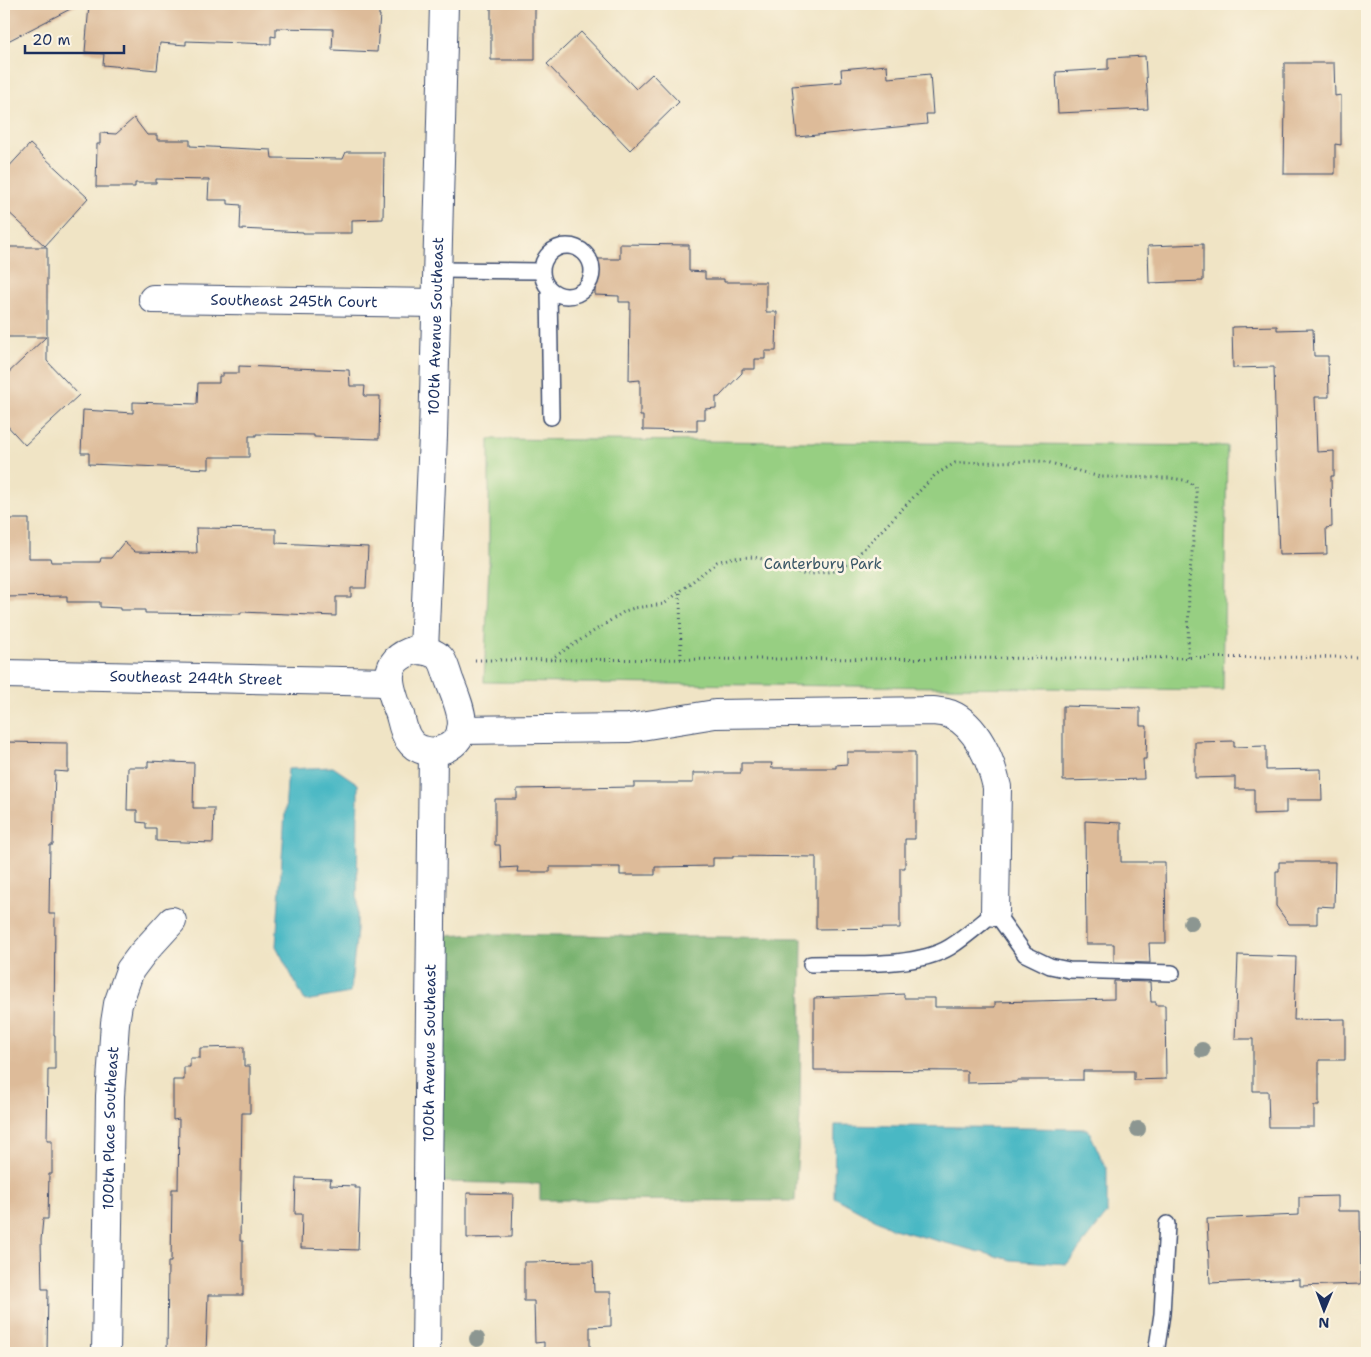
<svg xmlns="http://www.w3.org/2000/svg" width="1371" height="1357" viewBox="0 0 1371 1357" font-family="'Shantell Sans',sans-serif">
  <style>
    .green { fill: #97cf82; stroke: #597f70 }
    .forest { fill: #79b270; stroke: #4a7067 }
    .water { fill: #4ab8c4; stroke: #327491 }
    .building { fill: #db9 }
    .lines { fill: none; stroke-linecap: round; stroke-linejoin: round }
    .service-casing { stroke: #3b4a6d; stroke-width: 18 }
    .minor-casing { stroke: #3b4a6d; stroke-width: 30 }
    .tertiary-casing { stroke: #3b4a6d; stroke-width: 30 }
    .path { stroke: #3b4a6d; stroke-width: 3; stroke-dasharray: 1 4; stroke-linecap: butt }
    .service { stroke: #fff; stroke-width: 15 }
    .minor { stroke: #fff; stroke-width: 28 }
    .tertiary { stroke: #fff; stroke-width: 28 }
    .tree { fill: #8c9691 }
    .labels { text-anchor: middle; stroke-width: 5; stroke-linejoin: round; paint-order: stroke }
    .street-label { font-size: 15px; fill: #1b2f5e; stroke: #fcf5e5 }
    .park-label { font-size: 15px; fill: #3a5767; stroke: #fcf5e5 }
  </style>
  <rect width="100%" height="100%" fill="#fcf5e5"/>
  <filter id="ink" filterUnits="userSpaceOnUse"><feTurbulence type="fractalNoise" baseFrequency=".02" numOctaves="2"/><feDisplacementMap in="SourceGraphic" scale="10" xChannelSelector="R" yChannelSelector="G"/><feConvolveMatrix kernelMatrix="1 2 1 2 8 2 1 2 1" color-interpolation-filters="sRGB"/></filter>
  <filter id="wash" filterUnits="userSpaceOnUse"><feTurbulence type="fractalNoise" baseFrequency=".0096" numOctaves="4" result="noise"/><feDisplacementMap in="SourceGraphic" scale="20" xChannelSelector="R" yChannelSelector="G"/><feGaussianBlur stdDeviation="1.12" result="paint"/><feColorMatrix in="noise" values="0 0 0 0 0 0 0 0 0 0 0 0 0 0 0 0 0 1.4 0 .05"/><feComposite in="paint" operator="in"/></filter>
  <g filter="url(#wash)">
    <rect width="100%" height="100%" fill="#f0e4c5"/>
    <path class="green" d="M 489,439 L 1227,446 L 1223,690 L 484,682 L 489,565 Z"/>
    <path class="forest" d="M 481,934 L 802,938 L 800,1116 L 795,1201 L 540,1200 L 540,1184 L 439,1182 L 446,936 Z"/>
    <path class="water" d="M 333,767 L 358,784 L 357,931 L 350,993 L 305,1001 L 276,946 L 288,769 Z
      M 835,1125 L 1088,1129 L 1107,1170 L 1107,1214 L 1067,1264 L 1011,1260 L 893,1229 L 834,1197 Z"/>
    <g id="blocks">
      <path class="building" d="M 4,4 L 80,4 L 4,43 Z
        M 111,4 L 379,4 L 379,15 L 380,15 L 377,52 L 332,50 L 333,29 L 276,28 L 276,37 L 271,36 L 271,44 L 186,41 L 186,45 L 160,43 L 157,70 L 103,65 L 104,54 L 85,52 L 89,5 L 111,7 Z
        M 491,4 L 535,4 L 535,60 L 491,60 Z
        M 581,32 L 636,89 L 652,74 L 679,102 L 630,150 L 547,64 Z
        M 1145,56 L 1148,109 L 1058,113 L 1056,72 L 1108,69 L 1108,58 Z
        M 1284,63 L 1334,63 L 1335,96 L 1341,95 L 1341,145 L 1335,144 L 1335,174 L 1284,174 L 1285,101 L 1284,101 Z
        M 887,65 L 888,78 L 930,74 L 933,114 L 926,114 L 927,124 L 797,137 L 792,86 L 842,82 L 841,69 Z
        M 134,118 L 147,135 L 157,135 L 157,140 L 190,140 L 190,146 L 271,150 L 272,158 L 343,159 L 346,152 L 384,152 L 383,219 L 352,220 L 352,233 L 303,233 L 303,232 L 240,229 L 241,205 L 228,204 L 228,200 L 208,200 L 209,180 L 156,179 L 156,183 L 135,183 L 135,187 L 96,187 L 97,144 L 100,144 L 100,133 L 116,134 Z
        M 30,144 L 88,198 L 45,246 L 4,208 L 4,172 Z
        M 620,244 L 689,245 L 689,271 L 705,272 L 705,279 L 724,279 L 724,282 L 766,282 L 766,312 L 777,312 L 776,351 L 765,351 L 765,359 L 755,359 L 755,369 L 742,369 L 742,373 L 719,397 L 716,397 L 716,408 L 705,409 L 705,419 L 697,419 L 697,431 L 643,430 L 643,416 L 640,416 L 640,380 L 629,381 L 630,302 L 619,302 L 619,296 L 595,295 L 595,259 L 620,259 Z
        M 1203,244 L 1203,281 L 1149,283 L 1148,246 Z
        M 4,247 L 47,247 L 47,361 L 79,395 L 25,445 L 4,422 L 4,377 L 46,337 L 4,337 Z
        M 1277,326 L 1277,330 L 1313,329 L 1314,356 L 1328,356 L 1329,397 L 1315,397 L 1317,452 L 1334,451 L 1334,476 L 1331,476 L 1332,527 L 1326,528 L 1327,554 L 1279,555 L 1275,452 L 1276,452 L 1274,367 L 1233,368 L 1232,327 Z
        M 239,366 L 349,370 L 350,386 L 365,386 L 364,396 L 380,396 L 379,439 L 314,437 L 314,435 L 256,434 L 256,436 L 249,436 L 249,457 L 209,457 L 209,469 L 89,464 L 89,453 L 81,453 L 83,410 L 133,413 L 133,402 L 197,404 L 198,383 L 219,383 L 219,376 L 223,376 L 223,373 L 239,373 Z
        M 4,519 L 29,519 L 29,558 L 50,558 L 51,562 L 100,562 L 101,558 L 111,558 L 124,542 L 135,552 L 197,553 L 196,528 L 276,529 L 276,543 L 368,547 L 366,588 L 351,588 L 351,597 L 336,597 L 336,616 L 241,612 L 241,614 L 145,613 L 145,610 L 120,610 L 120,608 L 100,607 L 100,602 L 67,602 L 67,596 L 4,597 Z
        M 1063,706 L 1140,708 L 1140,726 L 1147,726 L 1146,759 L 1143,759 L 1144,779 L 1063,781 Z
        M 1234,741 L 1234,747 L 1266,746 L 1266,770 L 1321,769 L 1322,800 L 1286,800 L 1286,813 L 1254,814 L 1254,789 L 1235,789 L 1235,777 L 1195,778 L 1195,742 Z
        M 4,742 L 68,743 L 68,772 L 55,771 L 53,845 L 50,845 L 49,914 L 55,914 L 54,1035 L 55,1035 L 55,1069 L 48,1069 L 47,1140 L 52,1140 L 52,1174 L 49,1174 L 48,1219 L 43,1219 L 41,1240 L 42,1289 L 48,1289 L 47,1353 L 4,1353 Z
        M 847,752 L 915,752 L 915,839 L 905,839 L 905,868 L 900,868 L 900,928 L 816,929 L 816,857 L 733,856 L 733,858 L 713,858 L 713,866 L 655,867 L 655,875 L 620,875 L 620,867 L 550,867 L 550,872 L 517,872 L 518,867 L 501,868 L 500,845 L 495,845 L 495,799 L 517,799 L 517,789 L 634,787 L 634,783 L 693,783 L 693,773 L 741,773 L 741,763 L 772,763 L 771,768 L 836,768 L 836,765 L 847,764 Z
        M 148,761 L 194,763 L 193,808 L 214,808 L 213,843 L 156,841 L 156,828 L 146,828 L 146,823 L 137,822 L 137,810 L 127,810 L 128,767 L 148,767 Z
        M 1085,821 L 1121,823 L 1121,862 L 1165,862 L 1166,943 L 1149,943 L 1150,963 L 1114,962 L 1114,944 L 1086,944 Z
        M 1279,862 L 1335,862 L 1334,907 L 1317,906 L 1317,924 L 1289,924 L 1276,906 L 1276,871 L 1279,871 Z
        M 1238,955 L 1296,957 L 1294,1020 L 1345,1019 L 1345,1060 L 1319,1060 L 1319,1106 L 1314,1106 L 1314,1127 L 1269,1127 L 1268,1091 L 1253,1091 L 1253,1039 L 1235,1039 Z
        M 1114,981 L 1150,982 L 1151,1002 L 1156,1002 L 1156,1005 L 1165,1005 L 1166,1079 L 1134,1080 L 1134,1071 L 1083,1071 L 1083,1080 L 1017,1080 L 1017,1082 L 967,1083 L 967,1071 L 814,1070 L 814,998 L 904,994 L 904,998 L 935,998 L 935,1007 L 995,1007 L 995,1002 L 1114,999 Z
        M 244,1047 L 244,1066 L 250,1066 L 250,1113 L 242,1113 L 240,1241 L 243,1241 L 243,1295 L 208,1295 L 206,1353 L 167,1353 L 168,1262 L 171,1262 L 172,1189 L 178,1189 L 179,1119 L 173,1120 L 173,1080 L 184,1080 L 184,1067 L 190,1067 L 190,1058 L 200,1058 L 200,1048 Z
        M 296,1178 L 331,1179 L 330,1185 L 355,1186 L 355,1188 L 360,1188 L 358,1250 L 301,1248 L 302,1214 L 295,1214 Z
        M 467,1193 L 513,1194 L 512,1237 L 467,1238 Z
        M 1338,1196 L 1338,1211 L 1360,1211 L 1361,1284 L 1300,1286 L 1300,1279 L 1210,1283 L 1207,1219 L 1299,1215 L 1299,1197 Z
        M 593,1261 L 594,1292 L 611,1292 L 611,1326 L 590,1327 L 590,1353 L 544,1353 L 544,1342 L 535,1343 L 534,1301 L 524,1301 L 524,1262 Z"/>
    </g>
  </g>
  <g filter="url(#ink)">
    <use href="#blocks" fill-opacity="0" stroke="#3b4a6d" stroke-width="1"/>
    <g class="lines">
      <defs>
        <path id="service" d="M542 271a25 25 0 1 1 50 0a25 25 0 1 1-50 0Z
          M 437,270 L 541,271
          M 549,289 L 551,417
          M 811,964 C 850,963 916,968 950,947 C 966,937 980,924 995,912 L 1025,954 L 1050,966 L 1069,970 L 1172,973
          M 1156,1353 L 1162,1314 L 1167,1224"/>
        <g id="minor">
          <path id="s1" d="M 153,299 L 437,303"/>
          <path d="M 461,730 L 629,728 L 715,714 L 934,711 C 939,712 945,712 950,714 C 977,725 991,761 997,787 L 995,912"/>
          <path id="s2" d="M 106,1353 L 110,1096 L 115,1023 L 118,1004 L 130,970 L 142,954 L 172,921"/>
        </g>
        <g id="tertiary">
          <path d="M 415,650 C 424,650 433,651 440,658 C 445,663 447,675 450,682 C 458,704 475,736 444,749 C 433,754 416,751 409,740 C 404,734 402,723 400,715 C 390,688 378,661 415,650 Z"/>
          <path id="s3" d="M 424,650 L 433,436 L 444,4"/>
          <path id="s4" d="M 4,674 L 389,682"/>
          <path id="s5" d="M 426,1353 L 433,752"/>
        </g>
      </defs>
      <use href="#service" class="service-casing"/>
      <use href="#minor" class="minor-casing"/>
      <use href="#tertiary" class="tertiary-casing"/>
      <path class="path" d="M 680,593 L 681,659
        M 551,659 L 625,611 L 634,608 L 664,604 L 717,562 L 731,558 L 754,557 L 772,561 L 805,575 L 835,571 L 850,563 L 935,475 L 955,463 L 1037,461 L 1047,462 L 1100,477 L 1170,478 L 1184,480 L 1191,483 L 1196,488 L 1197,504 L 1189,581 L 1188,658
        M 475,660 L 1367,657"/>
      <use href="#service" class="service"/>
      <use href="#minor" class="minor"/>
      <use href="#tertiary" class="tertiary"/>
    </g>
    <g class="tree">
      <circle cx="1191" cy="923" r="8"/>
      <circle cx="1202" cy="1050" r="8"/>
      <circle cx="1138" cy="1129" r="8"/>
      <circle cx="477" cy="1339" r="8"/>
    </g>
  </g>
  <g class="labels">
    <g class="street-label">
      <text dy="5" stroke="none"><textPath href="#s1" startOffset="141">Southeast 245th Court</textPath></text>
      <text dy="5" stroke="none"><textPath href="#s3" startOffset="324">100th Avenue Southeast</textPath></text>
      <text dy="5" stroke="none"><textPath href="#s4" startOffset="192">Southeast 244th Street</textPath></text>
      <text dy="5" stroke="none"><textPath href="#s5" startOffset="300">100th Avenue Southeast</textPath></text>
      <text dy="5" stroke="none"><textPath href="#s2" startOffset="225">100th Place Southeast</textPath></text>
    </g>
    <g class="park-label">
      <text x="823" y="569">Canterbury Park</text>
    </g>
  </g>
  <rect width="1371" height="1357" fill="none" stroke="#fcf5e5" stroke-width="20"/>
  <g transform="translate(1324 1310) rotate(181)" stroke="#fcf5e5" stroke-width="4" paint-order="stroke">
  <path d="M0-4L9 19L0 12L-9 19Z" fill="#1b2f5e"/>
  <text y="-8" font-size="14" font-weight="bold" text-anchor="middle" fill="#1b2f5e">N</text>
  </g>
  <path d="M25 45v8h99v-8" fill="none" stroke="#1b2f5e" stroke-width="2.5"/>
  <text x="32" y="45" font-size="15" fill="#1b2f5e" stroke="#fcf5e5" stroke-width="4" paint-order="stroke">20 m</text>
</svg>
